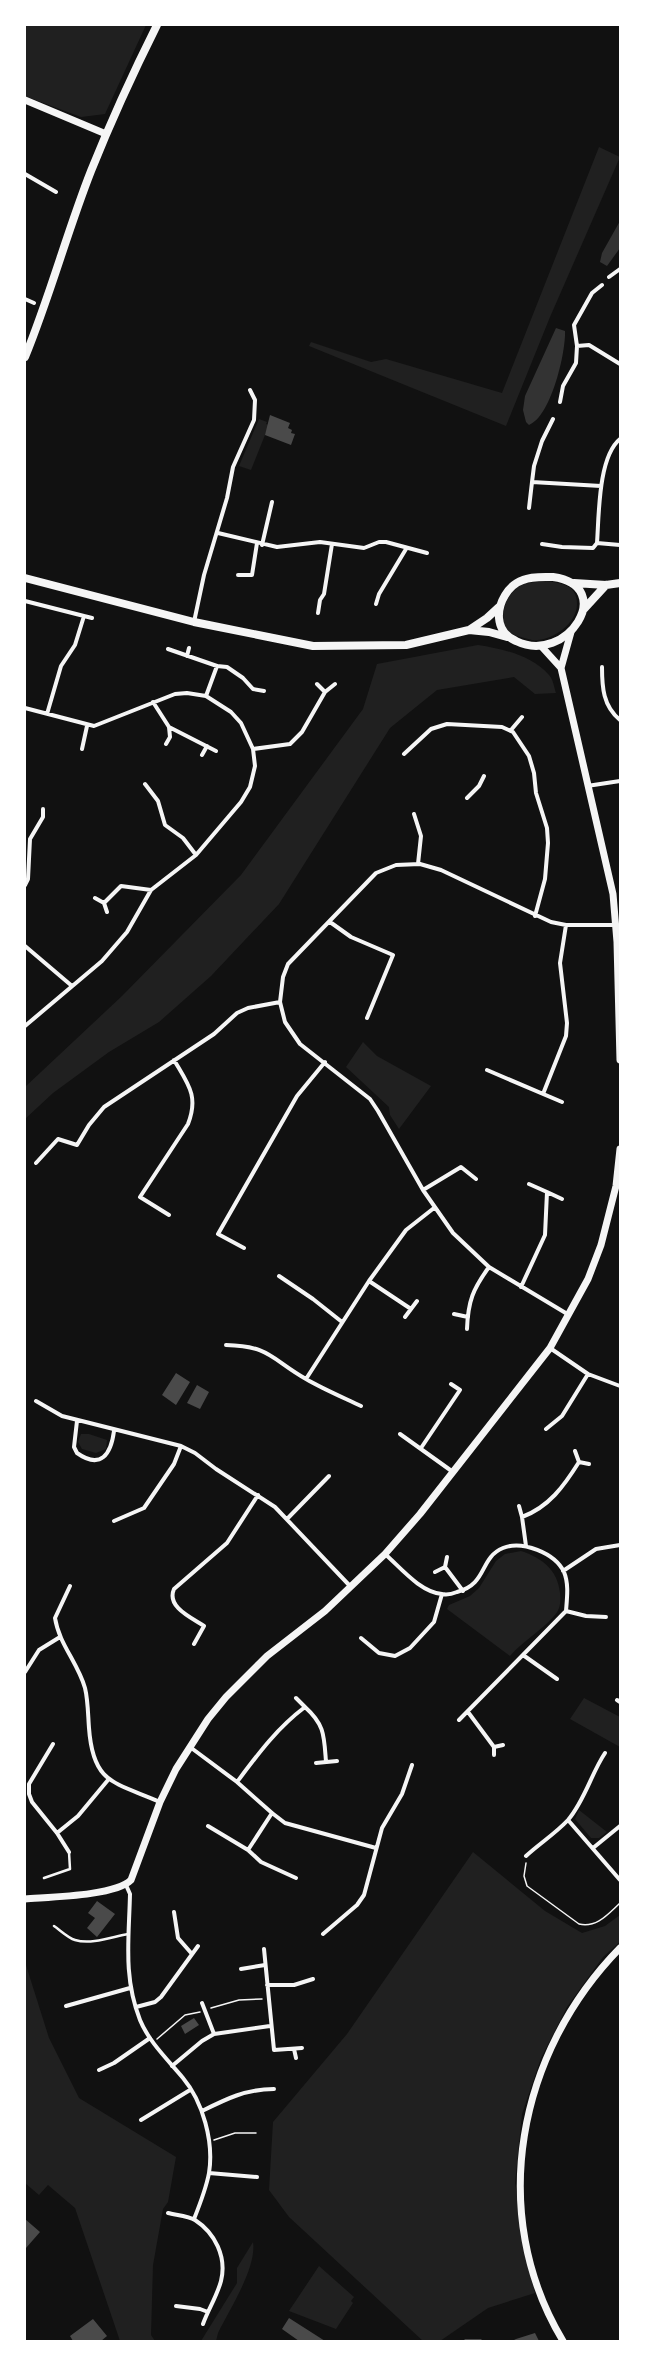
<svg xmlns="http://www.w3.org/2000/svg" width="645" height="2366" viewBox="0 0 645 2366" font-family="Lora,serif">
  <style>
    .green { fill: #202020 }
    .water { fill: #333 }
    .building { fill: #4a4a4a }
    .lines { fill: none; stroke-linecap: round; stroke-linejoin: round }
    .path { stroke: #f5f5f5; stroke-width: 1.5 }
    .service { stroke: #f5f5f5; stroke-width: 2.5 }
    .minor { stroke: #f5f5f5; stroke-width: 4 }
    .tertiary { stroke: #f5f5f5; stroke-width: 7 }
    .secondary { stroke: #f5f5f5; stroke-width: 8 }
    .primary { stroke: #f5f5f5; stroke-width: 8 }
  </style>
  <rect width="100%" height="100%" fill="#111"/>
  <path class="green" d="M 25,25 L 146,25 L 105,114 L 81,117 L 25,96 Z
    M 599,147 L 620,157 L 550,317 L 506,426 L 309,346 L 311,342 L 371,362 L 386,359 L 502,393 Z
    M 259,419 L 267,422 L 266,424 L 269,425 L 251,470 L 239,466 Z
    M 546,581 C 553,582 561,583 567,586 C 572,588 575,593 576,597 C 583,620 553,642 532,640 C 527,639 522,637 517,636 C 493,628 504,593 522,585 C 529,582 539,582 546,581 Z
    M 478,645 C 503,649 531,655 549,675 C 553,679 554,687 556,693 L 535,694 L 514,677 L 437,690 L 390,728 L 279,904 L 211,976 L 159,1022 L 109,1052 L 53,1093 L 25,1119 L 25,1087 L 122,996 L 241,875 L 363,709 L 377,664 Z
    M 363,1042 L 377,1056 L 431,1086 L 399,1129 L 390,1115 L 389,1107 L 346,1067 Z
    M 81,1434 L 89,1434 L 107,1440 L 106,1449 L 96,1453 L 82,1449 L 78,1442 Z
    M 521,1551 C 542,1558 558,1570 560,1593 C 561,1602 560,1610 554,1616 C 541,1631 523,1641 510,1656 L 447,1609 L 449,1605 L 470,1596 L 479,1588 L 496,1561 L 505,1554 Z
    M 584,1698 L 620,1717 L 620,1747 L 570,1719 Z
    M 579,1810 L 607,1832 L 599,1838 L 591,1838 L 575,1819 Z
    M 473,1852 L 545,1911 L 582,1933 L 605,1926 L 620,1915 L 620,1942 L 603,1957 L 567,2007 L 541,2058 L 522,2114 L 515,2183 L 528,2267 L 535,2293 L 488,2308 L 440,2341 L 423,2341 L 289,2217 L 269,2190 L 273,2122 L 347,2034 Z
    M 25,1962 L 49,2038 L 79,2098 L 176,2157 L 168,2202 L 163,2209 L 153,2265 L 151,2335 L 155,2341 L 120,2341 L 75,2208 L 48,2185 L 39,2195 L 25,2183 Z
    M 253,2242 C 257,2268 229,2310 218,2333 L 216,2341 L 201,2341 L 237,2283 L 237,2268 Z
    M 319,2266 L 354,2297 L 351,2301 L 353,2303 L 336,2329 L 289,2311 Z"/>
  <path class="water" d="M 620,221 L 620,248 L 607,266 L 600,262 L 602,253 Z
    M 556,328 L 565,331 C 566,352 551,417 529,425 L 526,422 L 523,410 L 525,396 Z"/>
  <path class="building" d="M 270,415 L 290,423 L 288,428 L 292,430 L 291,433 L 295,434 L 291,445 L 265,435 Z
    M 176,1373 L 190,1382 L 176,1405 L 162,1395 Z
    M 197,1385 L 209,1392 L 200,1409 L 187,1403 Z
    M 97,1901 L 115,1914 L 97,1937 L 87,1928 L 95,1918 L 88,1913 Z
    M 194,2018 L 199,2025 L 185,2034 L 181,2026 Z
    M 25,2219 L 40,2232 L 26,2248 L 25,2247 Z
    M 289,2318 L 325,2341 L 299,2341 L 282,2329 Z
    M 93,2319 L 107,2336 L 101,2341 L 73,2341 L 70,2336 Z
    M 535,2333 L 539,2341 L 512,2341 L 516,2339 Z"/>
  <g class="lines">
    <path class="path" d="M 526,1863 L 524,1876 L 527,1886 L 579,1924 C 597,1928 608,1914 620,1903
      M 211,2008 L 239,2000 L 262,1999
      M 157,2039 L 185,2015 L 200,2012
      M 214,2140 L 235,2133 L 256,2133"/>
    <path class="service" d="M 44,1878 L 70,1869 L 69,1852
      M 54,1926 C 60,1930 68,1938 75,1940 C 91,1945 112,1937 128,1934
      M 465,2341 L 481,2341"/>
    <path class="minor" d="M 25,174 L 56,192
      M 609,277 L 620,269
      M 25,299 L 34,303
      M 577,346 L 574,325 L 592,293 L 602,285
      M 560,402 L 563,386 L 576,363 L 577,346 L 589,345 L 620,364
      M 553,419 L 542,441 L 534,466 L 532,482 L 601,486
      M 620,439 C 598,457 599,516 597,543 L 620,545
      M 529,508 L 532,482
      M 218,533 L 277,547 L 320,542 L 364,548 L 379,542 L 386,542 L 427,553
      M 542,544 L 562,547 L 593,548 L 597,543
      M 262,545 L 272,502
      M 238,575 L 252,575 L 257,543
      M 25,601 L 84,616 L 75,645 L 61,666 L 47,714
      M 376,604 L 379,594 L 406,549
      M 318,613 L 320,600 L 324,594 L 332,544
      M 84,616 L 92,618
      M 194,622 L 204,575 L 227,498 L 233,467 L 254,420 L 255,400 L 250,390
      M 168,649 L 217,666 L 227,667 L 243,678 L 253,689 L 264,691
      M 187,656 L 189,648
      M 602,667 C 602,687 603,706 620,720
      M 317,684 L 325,692
      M 206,696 L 217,666
      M 153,702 L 169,727 L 216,751
      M 25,708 L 94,726 L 175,694 L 187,693 L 206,696 L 231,712 L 241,723 L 253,749 L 255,766 L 250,787 L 241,802 L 196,855 L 151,890 L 127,932 L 102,961 L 25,1026
      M 511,730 L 522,717
      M 166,744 L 170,737 L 169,727
      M 82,749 L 87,726
      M 253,749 L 290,744 L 302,732 L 325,692 L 335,684
      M 404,754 L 431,729 L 447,724 L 502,727 L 513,732 L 529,756 L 534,773 L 536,793 L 547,828 L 548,843 L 545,879 L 535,916
      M 202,755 L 207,746
      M 145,784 L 158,801 L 165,825 L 183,838 L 196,855
      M 587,786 L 620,781
      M 467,798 L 479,786 L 484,776
      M 414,814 L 421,836 L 418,864
      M 25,885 L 28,879 L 30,839 L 43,817 L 43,809
      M 95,898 L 104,903 L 107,912
      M 104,903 L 121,886 L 151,890
      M 330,922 L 351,937 L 393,955 L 367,1018
      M 25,946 L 72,986
      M 487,1070 L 562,1102
      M 543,1094 L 566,1036 L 567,1023 L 560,963 L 566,925
      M 36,1163 L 58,1139 L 77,1145 L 89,1125 L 104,1107 L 214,1034 L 237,1013 L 248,1008 L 280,1002
      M 529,1184 L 547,1192
      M 423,1190 L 461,1167 L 476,1179
      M 169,1215 L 140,1197 L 188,1124 C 199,1096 188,1084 174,1060
      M 244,1248 L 218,1234 L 297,1096 L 325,1062
      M 279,1276 L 313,1299 L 342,1322
      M 369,1281 L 411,1309
      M 521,1287 L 545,1235 L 547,1192 L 562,1199
      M 454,1314 L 468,1317
      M 569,1315 L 489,1267 L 453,1233 L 423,1190 L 378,1111 L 370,1099 L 300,1044 L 285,1022 L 280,1002 L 283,977 L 288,964 L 376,873 L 396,865 L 420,864 L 441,870 L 551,922 L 566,925 L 616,925
      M 405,1317 L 417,1301
      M 467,1329 C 468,1301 473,1289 489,1267
      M 226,1345 C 270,1346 271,1359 306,1379 C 323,1389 342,1397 361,1406
      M 550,1348 L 588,1374 L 620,1386
      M 306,1379 L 369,1281 L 406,1230 L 434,1208
      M 36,1401 L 62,1416 L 181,1446 L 195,1453 L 216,1469 L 275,1507 L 350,1586
      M 77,1421 L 74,1447 L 77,1453 C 101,1470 111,1454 114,1431
      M 546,1429 L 562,1416 L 588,1374
      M 400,1434 L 453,1472
      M 421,1448 L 460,1390 L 451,1384
      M 575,1451 L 579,1462 L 589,1464
      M 519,1506 L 522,1517
      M 287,1519 L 329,1476
      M 114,1521 L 144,1508 L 174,1464 L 181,1446
      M 526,1546 L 522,1517 C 549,1507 564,1486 579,1462
      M 385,1554 C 401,1568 420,1592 442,1594 C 446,1595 452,1594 457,1592 C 488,1584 479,1558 503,1548 C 522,1540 555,1553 564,1572 C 569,1584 567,1598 566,1611 L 459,1720
      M 445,1567 L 463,1591
      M 563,1571 L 596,1549 L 620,1545
      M 435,1572 L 445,1567 L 447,1557
      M 70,1586 L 55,1618 C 59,1644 78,1663 85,1688 C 88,1700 88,1715 89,1728 C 93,1784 114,1782 160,1802
      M 566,1611 L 586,1616 L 606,1617
      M 361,1638 L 379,1653 L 395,1656 L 410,1648 L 434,1622 L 442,1594
      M 194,1644 L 204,1626 C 192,1618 166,1607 174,1589 L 227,1543 L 258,1495
      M 523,1655 L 557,1679
      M 25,1672 L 39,1650 L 60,1637
      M 296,1698 L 305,1707
      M 617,1700 L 620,1702
      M 468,1712 L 494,1747
      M 53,1744 L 29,1784 L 29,1794 L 32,1802 L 57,1833 L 69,1852
      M 190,1747 L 237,1782 L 272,1813 L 285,1823 L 376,1848
      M 494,1755 L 494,1747 L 503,1745
      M 316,1763 L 337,1761
      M 237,1782 C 258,1754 277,1728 305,1707 C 325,1725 324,1736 326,1762
      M 568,1820 L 620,1880
      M 208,1826 L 248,1850 L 261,1862 L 296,1878
      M 57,1833 L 78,1816 L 108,1780
      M 593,1848 L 620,1826
      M 248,1850 L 272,1813
      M 526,1856 C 539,1844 556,1833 568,1820 C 585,1800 591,1774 605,1753
      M 126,1885 L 130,1894 C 129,1939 123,1976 140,2020 C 149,2042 168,2060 183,2078 C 203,2102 214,2142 209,2173 C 206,2189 200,2204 194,2219
      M 174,1912 L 178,1938 L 192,1954
      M 323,1934 L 357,1905 L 364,1895 L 382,1828 L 402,1794 L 412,1765
      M 264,1949 L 274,2050 L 302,2048
      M 241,1969 L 265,1965
      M 267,1985 L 294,1985 L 313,1979
      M 202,2003 L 214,2034
      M 66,2006 L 130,1988
      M 136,2007 L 155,2002 L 161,1997 L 198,1946
      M 294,2049 L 296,2058
      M 172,2066 L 202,2041 L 214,2034 L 270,2026
      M 99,2070 L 114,2063 L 150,2038
      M 202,2111 C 226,2099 246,2089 274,2089
      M 141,2120 L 190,2090
      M 209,2173 L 257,2177
      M 168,2213 C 176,2215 189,2216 195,2220 C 215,2233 227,2257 221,2281 C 217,2296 208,2310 203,2324
      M 176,2306 L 200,2309 L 208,2312"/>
    <path class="tertiary" d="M 25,100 L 106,134
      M 571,632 L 561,668 L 613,894 L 617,942 L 620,1060
      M 541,646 L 561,668
      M 25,1899 C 49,1897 115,1896 131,1880 L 160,1802 L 176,1769 L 208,1719 L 226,1697 L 267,1656 L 325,1611 L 385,1554 L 420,1514 L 550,1348 L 588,1279 L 601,1245 L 616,1186 L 620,1149
      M 563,2341 C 486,2213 518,2052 620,1948"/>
    <path class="secondary" d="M 553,577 C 618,586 567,666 516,641 C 507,637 500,630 499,618 C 498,603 508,585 523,580 C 532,576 544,577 553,577 Z
      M 25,578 L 194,622 L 313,646 L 406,645 L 469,630 L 487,618 L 499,607
      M 574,583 L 606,585 L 620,583
      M 584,609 L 606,585
      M 469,630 L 489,632 L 507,637"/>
    <path class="primary" d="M 25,357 C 50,296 67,232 91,171 C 111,121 133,73 157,25"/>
  </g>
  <rect width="645" height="2366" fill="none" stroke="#ffffff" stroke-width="52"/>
</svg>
